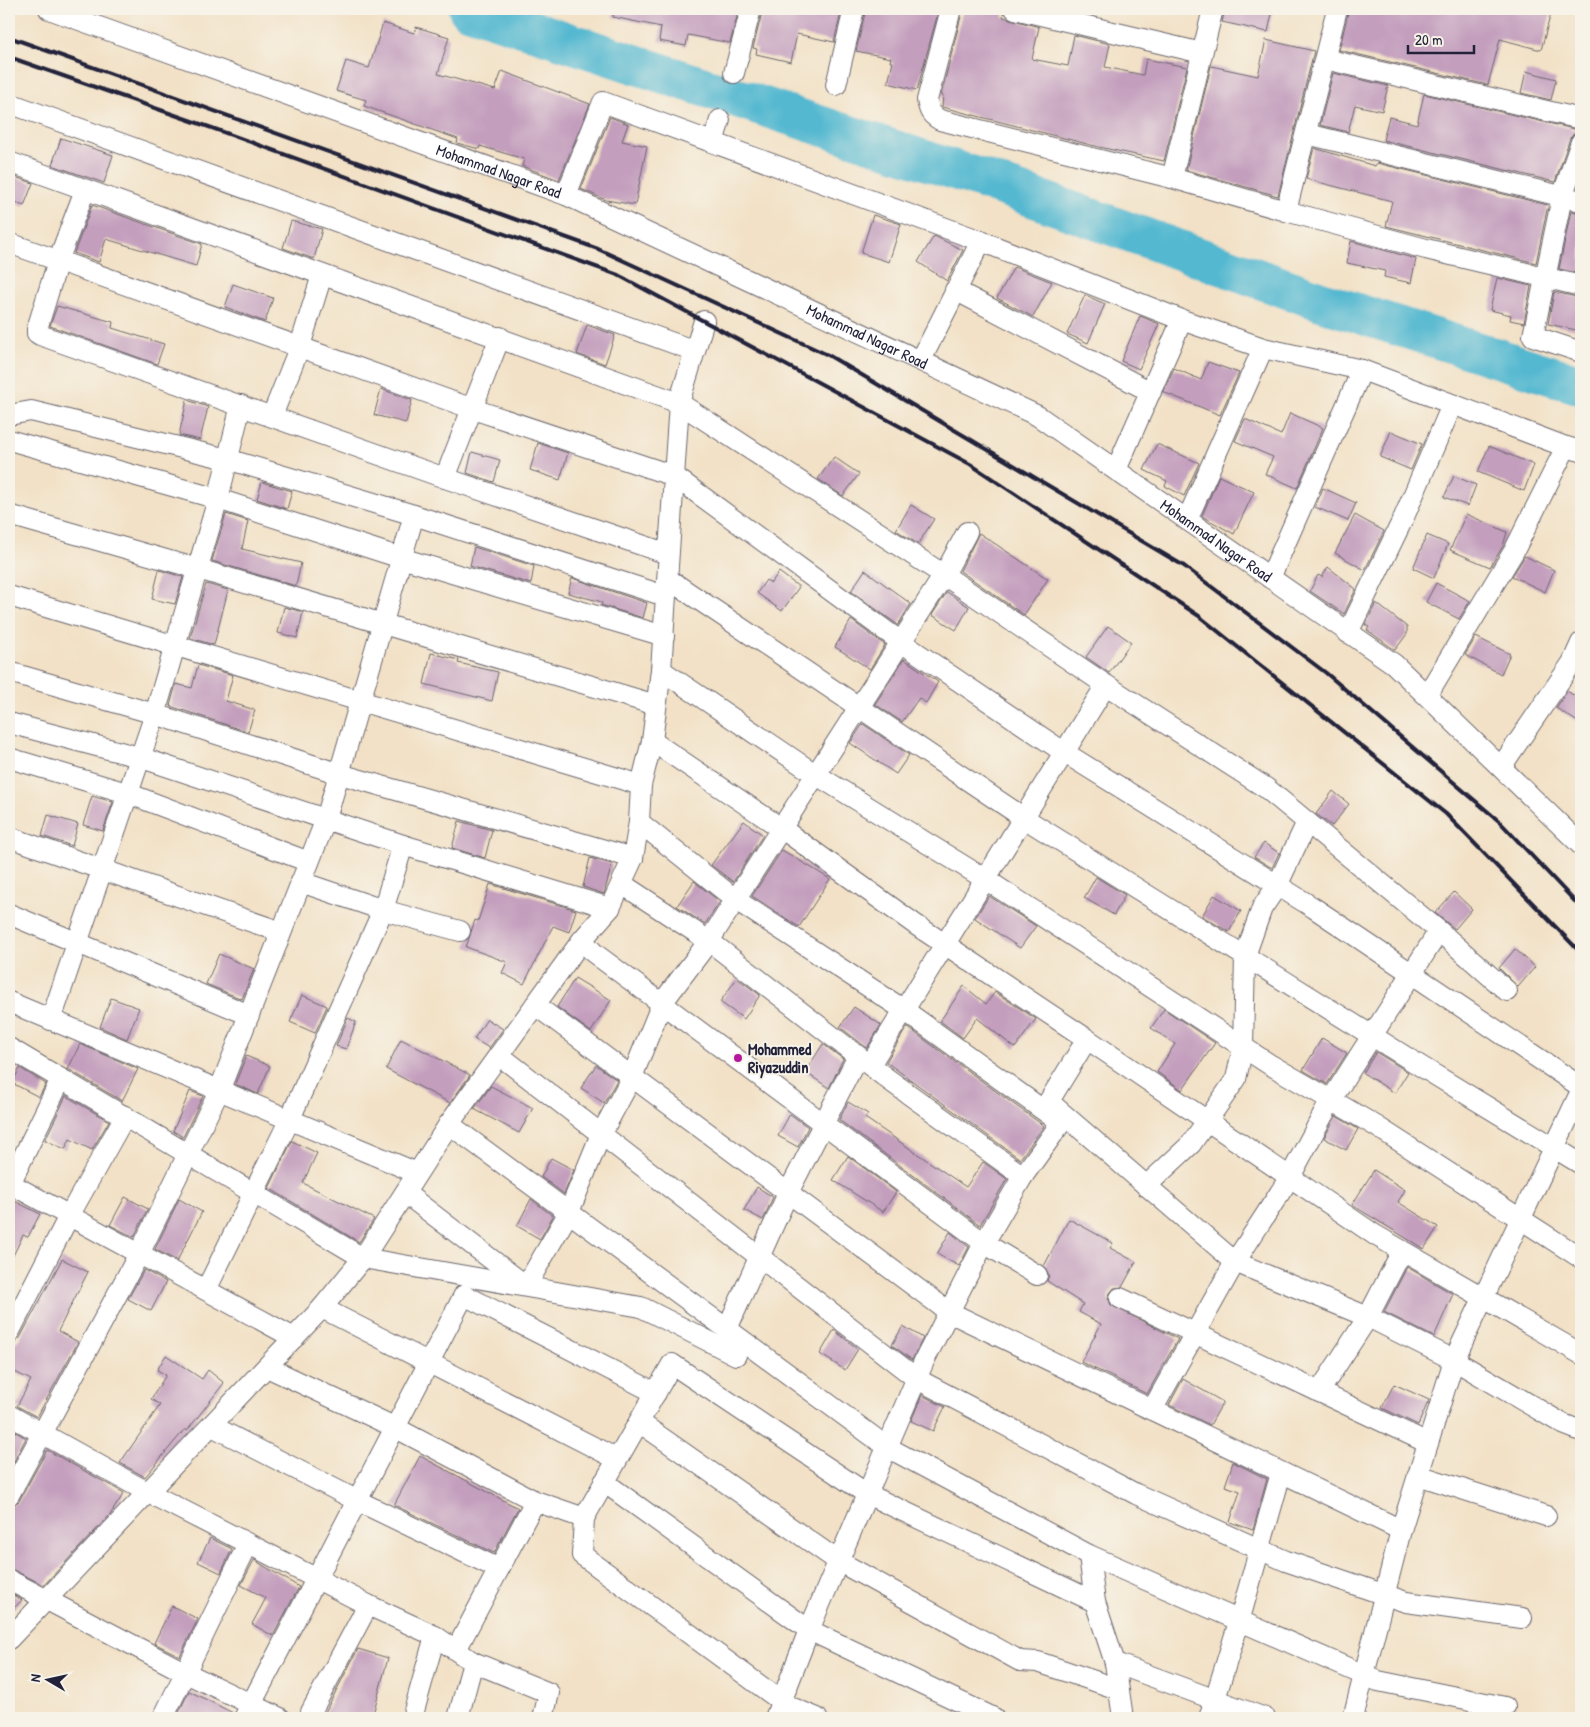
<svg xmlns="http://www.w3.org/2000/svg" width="1590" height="1727" viewBox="0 0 1590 1727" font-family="'Patrick Hand',sans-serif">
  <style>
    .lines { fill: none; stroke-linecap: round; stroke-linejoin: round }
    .river { stroke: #52b8d0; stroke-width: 40 }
    .building { fill: #c39ebd }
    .minor-casing { stroke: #6b656c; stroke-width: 22 }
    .minor { stroke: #fff; stroke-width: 20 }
    .rail { stroke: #22223b; stroke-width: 4 }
    .poi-dot { fill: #b5179e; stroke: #f7f3e8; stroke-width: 2 }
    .labels { text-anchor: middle; stroke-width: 4; stroke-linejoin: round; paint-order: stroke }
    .street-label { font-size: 16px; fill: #22223b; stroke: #f7f3e8 }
    .poi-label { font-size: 16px; font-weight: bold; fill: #22223b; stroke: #f7f3e8; text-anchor: start }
  </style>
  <rect width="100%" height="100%" fill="#f7f3e8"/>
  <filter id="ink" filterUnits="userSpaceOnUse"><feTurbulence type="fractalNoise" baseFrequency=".02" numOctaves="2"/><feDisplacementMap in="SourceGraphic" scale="10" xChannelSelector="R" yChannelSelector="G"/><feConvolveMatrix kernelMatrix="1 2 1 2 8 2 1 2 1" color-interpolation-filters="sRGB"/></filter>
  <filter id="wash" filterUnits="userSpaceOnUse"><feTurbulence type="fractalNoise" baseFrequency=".0096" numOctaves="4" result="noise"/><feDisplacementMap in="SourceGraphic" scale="20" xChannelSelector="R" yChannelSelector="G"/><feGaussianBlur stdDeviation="1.12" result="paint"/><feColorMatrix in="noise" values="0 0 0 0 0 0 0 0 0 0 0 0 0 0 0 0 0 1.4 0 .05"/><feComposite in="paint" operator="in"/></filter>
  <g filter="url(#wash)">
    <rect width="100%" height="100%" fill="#f2e1c6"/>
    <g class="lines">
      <path class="river" d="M 468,9 L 985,180 L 1332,305 L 1581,385"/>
    </g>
    <g id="blocks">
      <path class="building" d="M 614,9 L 739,9 L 730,43 L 688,35 L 686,46 L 659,41 L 661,27 L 613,17 Z
        M 763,9 L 842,9 L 834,42 L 797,34 L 791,62 L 756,54 L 757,49 L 753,48 Z
        M 866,9 L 939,9 L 917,90 L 888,83 L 893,62 L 890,62 L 891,58 L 856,51 Z
        M 963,9 L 984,9 L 1004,13 L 1003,17 L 1039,27 L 1032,59 L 1068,66 L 1074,35 L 1110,44 L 1105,67 L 1143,75 L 1146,59 L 1187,67 L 1164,161 L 1099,147 L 942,107 L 943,95 L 941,95 Z
        M 1225,9 L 1273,9 L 1268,32 L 1222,22 Z
        M 1349,9 L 1552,9 L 1541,50 L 1500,39 L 1488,85 L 1339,50 Z
        M 383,23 L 414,33 L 416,27 L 449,37 L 438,74 L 495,90 L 502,71 L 590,104 L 559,180 L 522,166 L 524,159 L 480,146 L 479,149 L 457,143 L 458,139 L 364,106 L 366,100 L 336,91 L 346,61 L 369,68 Z
        M 1266,40 L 1314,51 L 1278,196 L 1186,170 L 1211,66 L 1258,76 Z
        M 1526,71 L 1556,79 L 1551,100 L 1521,93 Z
        M 1333,73 L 1388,86 L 1382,111 L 1355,105 L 1348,132 L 1320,125 Z
        M 1424,94 L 1578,130 L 1578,131 L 1570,138 L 1555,182 L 1383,140 L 1389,117 L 1417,124 Z
        M 610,117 L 628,124 L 622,141 L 647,146 L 635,205 L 606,200 L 581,189 Z
        M 61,138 L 113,155 L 104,183 L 52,165 Z
        M 1314,148 L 1375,166 L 1377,163 L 1548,205 L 1536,263 L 1386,226 L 1392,201 L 1306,179 Z
        M 9,175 L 33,183 L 24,206 L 9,200 Z
        M 92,205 L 202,244 L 196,266 L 106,239 L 99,262 L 74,253 Z
        M 1571,211 L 1581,213 L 1581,274 L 1559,269 Z
        M 873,215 L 901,224 L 889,262 L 861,253 Z
        M 291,221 L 322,229 L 314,259 L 283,248 Z
        M 934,236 L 963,250 L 947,281 L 918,262 Z
        M 1351,241 L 1416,259 L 1411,283 L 1384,277 L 1385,271 L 1347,263 Z
        M 1014,267 L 1052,282 L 1033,317 L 997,298 Z
        M 1497,278 L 1531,286 L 1524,323 L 1510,320 L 1511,315 L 1490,310 Z
        M 233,284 L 273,298 L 265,322 L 225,307 Z
        M 1554,292 L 1581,298 L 1581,331 L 1548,324 Z
        M 1085,295 L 1105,304 L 1088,343 L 1067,334 Z
        M 57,306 L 113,322 L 112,328 L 164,344 L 157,364 L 50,326 Z
        M 1140,316 L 1159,324 L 1139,369 L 1121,361 Z
        M 587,325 L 615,335 L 605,364 L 577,354 Z
        M 1208,362 L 1239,373 L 1220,415 L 1163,392 L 1174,368 L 1201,380 Z
        M 381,389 L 412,400 L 406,423 L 374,415 Z
        M 187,400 L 208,407 L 200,440 L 179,435 Z
        M 1290,413 L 1323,428 L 1297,488 L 1265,474 L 1273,457 L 1235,441 L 1245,419 L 1281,435 Z
        M 1391,431 L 1422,444 L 1411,470 L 1380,457 Z
        M 538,443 L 568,453 L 560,480 L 530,470 Z
        M 1157,444 L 1199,463 L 1184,496 L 1165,486 L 1167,481 L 1144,470 Z
        M 1489,446 L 1534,465 L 1524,491 L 1478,472 Z
        M 472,452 L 500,460 L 494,482 L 467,473 Z
        M 834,457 L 859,474 L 843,496 L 818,479 Z
        M 1219,476 L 1254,492 L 1234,534 L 1202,516 Z
        M 1454,476 L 1476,485 L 1468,506 L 1444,497 Z
        M 262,482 L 292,491 L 287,509 L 257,499 Z
        M 1323,488 L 1356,503 L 1348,521 L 1315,507 Z
        M 911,505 L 934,519 L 918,544 L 896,530 Z
        M 226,514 L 248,521 L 242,549 L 301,563 L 296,586 L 212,561 Z
        M 1466,514 L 1507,532 L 1503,546 L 1490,567 L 1450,550 Z
        M 1355,515 L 1384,531 L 1365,570 L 1335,553 Z
        M 979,533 L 1048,579 L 1024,615 L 960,571 Z
        M 1427,535 L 1448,544 L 1434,578 L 1413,568 Z
        M 474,547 L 534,566 L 531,584 L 470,566 Z
        M 1525,556 L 1554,570 L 1545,592 L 1512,576 Z
        M 1328,567 L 1356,589 L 1344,614 L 1310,591 L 1318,575 L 1322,577 Z
        M 159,570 L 183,577 L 175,604 L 152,599 Z
        M 865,570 L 911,604 L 898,625 L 851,591 Z
        M 779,572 L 799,587 L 782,611 L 757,593 L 766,580 L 771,583 Z
        M 572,578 L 647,603 L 643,618 L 601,605 L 602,602 L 568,593 Z
        M 1436,583 L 1470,601 L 1459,619 L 1426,602 Z
        M 206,584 L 228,590 L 214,645 L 190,638 Z
        M 947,592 L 969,607 L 956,630 L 932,615 Z
        M 1376,603 L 1407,627 L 1407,634 L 1395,650 L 1367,630 L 1369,627 L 1365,625 Z
        M 284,607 L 303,612 L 297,638 L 278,633 Z
        M 851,620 L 885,645 L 870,669 L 835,647 Z
        M 1108,626 L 1131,642 L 1109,673 L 1086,657 Z
        M 1476,637 L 1510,654 L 1501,674 L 1465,655 Z
        M 431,653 L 459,660 L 458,663 L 498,672 L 492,701 L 424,684 Z
        M 904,659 L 938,682 L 926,703 L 919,698 L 902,722 L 875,704 Z
        M 198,665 L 233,675 L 226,701 L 255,710 L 248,732 L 170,706 L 176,684 L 192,688 Z
        M 1567,691 L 1581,700 L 1581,724 L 1556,708 Z
        M 863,724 L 909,755 L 896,774 L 850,743 Z
        M 1333,791 L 1349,804 L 1332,826 L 1316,814 Z
        M 92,796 L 113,802 L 103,831 L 83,825 Z
        M 48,815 L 78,824 L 72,846 L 42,836 Z
        M 459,821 L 492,830 L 485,858 L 452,848 Z
        M 744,821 L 763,835 L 733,882 L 711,865 Z
        M 1264,843 L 1279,853 L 1272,868 L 1254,857 Z
        M 782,850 L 830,879 L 799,927 L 752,896 Z
        M 590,858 L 612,864 L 604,894 L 583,887 Z
        M 1096,877 L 1125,895 L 1114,915 L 1084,898 Z
        M 694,881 L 720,902 L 705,924 L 677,906 Z
        M 490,884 L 576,910 L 569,932 L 553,926 L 524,984 L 502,973 L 507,962 L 466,947 L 475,920 L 478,921 Z
        M 1454,892 L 1472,909 L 1455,929 L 1435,913 Z
        M 1214,895 L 1241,911 L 1229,932 L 1202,916 Z
        M 989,896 L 1036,926 L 1020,948 L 975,918 Z
        M 1515,949 L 1535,967 L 1518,987 L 1499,968 Z
        M 219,954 L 254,969 L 242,999 L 206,984 Z
        M 575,978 L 611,1000 L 591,1032 L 557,1007 Z
        M 737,978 L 760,995 L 744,1019 L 720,1002 Z
        M 964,986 L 986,1004 L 995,992 L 1036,1019 L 1015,1048 L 977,1018 L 963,1038 L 940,1021 Z
        M 302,995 L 327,1006 L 315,1033 L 290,1022 Z
        M 111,998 L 139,1008 L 127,1039 L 100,1027 Z
        M 854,1007 L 881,1025 L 867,1048 L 840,1027 Z
        M 1164,1009 L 1215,1043 L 1182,1090 L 1157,1072 L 1175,1044 L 1151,1028 Z
        M 348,1018 L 356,1022 L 346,1049 L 336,1046 Z
        M 487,1019 L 503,1029 L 489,1048 L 474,1039 Z
        M 907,1027 L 1044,1126 L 1020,1159 L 886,1062 Z
        M 1322,1038 L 1347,1053 L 1327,1084 L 1303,1070 Z
        M 401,1039 L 470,1075 L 450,1103 L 386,1069 Z
        M 80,1044 L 138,1069 L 122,1101 L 68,1069 Z
        M 823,1044 L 843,1059 L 829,1088 L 805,1072 Z
        M 1376,1052 L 1408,1072 L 1395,1093 L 1363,1073 Z
        M 246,1056 L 270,1066 L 258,1094 L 235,1084 Z
        M 596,1065 L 617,1080 L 604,1103 L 581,1088 Z
        M 20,1068 L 46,1084 L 39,1097 L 12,1083 Z
        M 491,1086 L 533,1108 L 519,1133 L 474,1109 Z
        M 190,1091 L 203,1096 L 183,1137 L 173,1131 Z
        M 66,1096 L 109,1121 L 92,1150 L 70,1139 L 65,1149 L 45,1140 Z
        M 848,1102 L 868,1114 L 865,1118 L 966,1187 L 983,1162 L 1007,1179 L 980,1225 L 839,1120 Z
        M 790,1114 L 808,1127 L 798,1147 L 778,1136 Z
        M 1336,1116 L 1358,1129 L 1346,1150 L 1324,1138 Z
        M 292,1141 L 317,1153 L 303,1183 L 374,1219 L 359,1242 L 269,1188 Z
        M 848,1156 L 896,1192 L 883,1212 L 833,1180 Z
        M 551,1158 L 574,1170 L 564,1194 L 541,1177 Z
        M 1374,1170 L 1405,1190 L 1398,1202 L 1438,1227 L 1424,1249 L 1352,1205 Z
        M 757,1187 L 773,1197 L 763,1220 L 744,1210 Z
        M 125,1197 L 148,1209 L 134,1237 L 110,1225 Z
        M 9,1198 L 40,1214 L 28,1237 L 23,1235 L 9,1264 Z
        M 179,1199 L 202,1212 L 177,1261 L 155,1249 Z
        M 531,1199 L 553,1216 L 540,1239 L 517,1226 Z
        M 1069,1219 L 1113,1243 L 1110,1248 L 1136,1262 L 1122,1287 L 1114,1288 L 1110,1293 L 1108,1298 L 1111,1305 L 1178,1339 L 1147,1394 L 1081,1362 L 1101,1324 L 1079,1312 L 1083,1304 L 1047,1281 L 1049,1275 L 1044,1266 Z
        M 950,1232 L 969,1247 L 959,1266 L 937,1254 Z
        M 62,1259 L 88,1272 L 58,1331 L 78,1342 L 37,1417 L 17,1406 L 31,1380 L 9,1369 L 9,1345 L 15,1343 L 20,1338 Z
        M 1407,1267 L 1453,1294 L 1434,1337 L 1384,1312 Z
        M 144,1270 L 166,1282 L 151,1311 L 128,1299 Z
        M 903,1326 L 923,1338 L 912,1360 L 892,1345 Z
        M 834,1330 L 858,1349 L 845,1370 L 820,1354 Z
        M 166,1355 L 202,1379 L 208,1370 L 224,1383 L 187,1431 L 185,1429 L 145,1477 L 120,1463 L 160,1405 L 151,1399 L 166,1375 L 157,1370 Z
        M 1183,1379 L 1223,1402 L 1210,1425 L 1169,1405 Z
        M 1394,1384 L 1429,1400 L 1418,1425 L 1382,1408 Z
        M 922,1395 L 945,1407 L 933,1431 L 911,1421 Z
        M 9,1428 L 26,1438 L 12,1465 L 9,1464 Z
        M 47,1450 L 124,1493 L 110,1515 L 44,1585 L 9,1568 L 9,1507 L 19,1501 Z
        M 420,1456 L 518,1508 L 494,1553 L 394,1505 Z
        M 1233,1462 L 1267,1479 L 1253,1530 L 1230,1522 L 1240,1491 L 1225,1486 Z
        M 210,1538 L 232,1549 L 221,1573 L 198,1562 Z
        M 254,1560 L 299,1587 L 273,1636 L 252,1624 L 266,1598 L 241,1585 Z
        M 9,1593 L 22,1600 L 9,1613 Z
        M 172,1606 L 198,1619 L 180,1656 L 154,1643 Z
        M 358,1649 L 388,1658 L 372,1718 L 322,1718 Z
        M 189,1691 L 233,1713 L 232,1718 L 191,1718 L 179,1712 Z"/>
    </g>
  </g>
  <g filter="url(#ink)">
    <use href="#blocks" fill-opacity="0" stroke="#6b656c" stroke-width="1"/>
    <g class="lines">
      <defs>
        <g id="minor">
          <path id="s1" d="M 49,9 L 566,195 L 1038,416 L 1394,664 L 1581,845"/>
          <path d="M 951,9 L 927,100 C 929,111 931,115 940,120 L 1172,178 L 1286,211"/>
          <path d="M 1015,9 L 1202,53"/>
          <path d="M 1337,9 L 1286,211 L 1426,249 L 1581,286"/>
          <path d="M 1325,59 L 1581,119"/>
          <path d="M 734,73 L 751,9"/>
          <path d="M 836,85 L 854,9"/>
          <path d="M 9,103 L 695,351"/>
          <path d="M 1307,134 L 1581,201"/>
          <path d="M 713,142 L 720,120"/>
          <path d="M 1581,142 L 1562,197 L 1533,336 L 1581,352"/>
          <path d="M 9,162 L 679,403 L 944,575 L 967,532"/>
          <path d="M 1172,178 L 1213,9"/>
          <path d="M 85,190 L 58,261 L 37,329 L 37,333 L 40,335 L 445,478 L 668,554"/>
          <path d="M 566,195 L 603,102 L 981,241 L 1182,320 L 1263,348 L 1362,370 L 1566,447 L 1581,451"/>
          <path d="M 9,243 L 473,409 L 674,476 L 901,642 L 1065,753 L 1314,908 L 1581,1087"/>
          <path d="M 955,290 L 1151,392"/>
          <path d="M 921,360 L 981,241"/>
          <path d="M 9,415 L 31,411 L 227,459 L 414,515 L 665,596"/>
          <path d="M 272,416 L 300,346 L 322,275"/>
          <path d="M 9,440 L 218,499 L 401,558 L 664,636"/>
          <path d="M 1116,470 L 1182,320"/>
          <path d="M 445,478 L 500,337"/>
          <path d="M 9,515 L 198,569 L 656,705"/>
          <path d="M 1187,520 L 1263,348"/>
          <path d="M 1270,578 L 1362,370"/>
          <path d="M 668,579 L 1024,818 L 1422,1067 L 1581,1164"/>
          <path d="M 9,596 L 641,785"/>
          <path d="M 1348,633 L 1404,517 L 1452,405"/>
          <path d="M 661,670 L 815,774 L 985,879 L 1269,1064 L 1376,1126 L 1581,1258"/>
          <path d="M 9,672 L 155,714 L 340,774 L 633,858"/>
          <path d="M 1106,685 L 1266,788 L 1439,931 L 1331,1100 L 1290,1177 L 1235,1262 L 1152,1410"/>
          <path d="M 1427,695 L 1514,551 L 1566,447"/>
          <path d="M 9,723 L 139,757 L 403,845 L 610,908"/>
          <path d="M 652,741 L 781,828 L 916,925 L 1087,1039 L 1049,1101 L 1061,1123 L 1023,1176 L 984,1243 L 924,1361 L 809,1630 L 994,1718"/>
          <path d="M 9,758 L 127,793 L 309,862"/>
          <path d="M 1501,767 L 1572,663 L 1581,643"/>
          <path d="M 639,822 L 736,900 L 904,1010 L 870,1065"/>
          <path d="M 9,837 L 281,932"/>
          <path d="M 403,845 L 383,910 L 460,931"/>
          <path d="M 9,914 L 249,1015"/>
          <path d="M 1439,931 L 1507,991"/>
          <path d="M 582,940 L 594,953 L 984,1243 L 1037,1275"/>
          <path d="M 9,1002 L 417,1173"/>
          <path d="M 535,1005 L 949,1312 L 1401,1530 L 1454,1360 L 1581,1091"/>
          <path d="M 51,1020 L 155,714 L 218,499 L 241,405"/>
          <path d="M 1087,1039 L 1375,1235 L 1581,1354"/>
          <path d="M 9,1048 L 363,1258 L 641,1307 L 736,1355"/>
          <path d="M 499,1055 L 917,1379 L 1136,1494 L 1286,1561 L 1406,1602 L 1522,1618"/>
          <path d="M 1054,1106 L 1235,1262 L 1368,1317 L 1454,1360 L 1563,1424 L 1581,1431"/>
          <path d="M 449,1124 L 887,1447 L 1089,1555 L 1364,1675 L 1378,1681 L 1505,1707"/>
          <path d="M 1023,1176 L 889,1080 L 709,941 L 944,575 L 1106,685 L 904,1010 L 1061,1123"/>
          <path d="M 9,1183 L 294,1338"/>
          <path d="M 9,1186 L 61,1079"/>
          <path d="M 1146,1186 L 1191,1144 L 1236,1079 L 1243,1047 L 1245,956 L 1262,908 L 1277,886 L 1307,822"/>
          <path d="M 405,1193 L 526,1286 L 569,1212 L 601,1134 L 632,1077 L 662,1003 L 709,941 L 622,884"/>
          <path d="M 206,1290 L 289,1121 L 383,910 L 301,882"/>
          <path d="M 1120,1298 L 1428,1443"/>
          <path d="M 322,1308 L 617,1459"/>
          <path d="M 727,1329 L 788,1193 L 858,1056"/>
          <path d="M 9,1333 L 69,1216 L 125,1116"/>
          <path d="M 267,1367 L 394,1427 L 535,1501 L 584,1518"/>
          <path d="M 1319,1392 L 1368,1317 L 1402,1251"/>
          <path d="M 9,1415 L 149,1493 L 368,1605"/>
          <path d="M 639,1422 L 838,1561 L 1020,1661 L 1038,1662 L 1118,1689"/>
          <path d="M 212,1426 L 356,1500 L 499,1569"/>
          <path d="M 1418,1475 L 1546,1516"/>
          <path d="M 604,1482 L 809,1630 L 775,1718"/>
          <path d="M 9,1495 L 139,1254 L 219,1091 L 326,819 L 414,515"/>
          <path d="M 1089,1555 L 1095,1602"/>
          <path d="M 9,1580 L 186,1673 L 280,1718"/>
          <path d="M 9,1639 L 322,1308 L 363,1258 L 449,1124 L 582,940 L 610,908 L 633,858 L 639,822 L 641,785 L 652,741 L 661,670 L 679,403 L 704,321"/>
          <path d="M 456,1650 L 535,1501"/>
          <path d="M 1115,1663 L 1265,1718"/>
          <path d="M 163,1718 L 248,1544"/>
          <path d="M 244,1718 L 464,1295 L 656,1393"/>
          <path d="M 310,1718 L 311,1712 L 368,1605 L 435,1636 L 473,1662 L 549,1693 L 543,1718"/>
          <path d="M 412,1718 L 435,1636"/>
          <path d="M 458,1718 L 473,1662"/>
          <path d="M 817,1718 L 788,1706 L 582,1555 L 584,1518 L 672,1364 L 867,1494 L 1095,1602 L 1115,1663 L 1123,1718"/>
          <path d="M 1209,1718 L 1239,1622 L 1281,1473"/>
          <path d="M 1353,1718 L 1401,1530"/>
        </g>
      </defs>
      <use href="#minor" class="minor-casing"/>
      <use href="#minor" class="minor"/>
      <path class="rail" d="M 9,37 L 598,249 L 828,355 L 1184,566 L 1326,673 L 1500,822 L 1581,908
        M 9,57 L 212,128 L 618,275 L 970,464 L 1199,616 L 1446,814 L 1581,953"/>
    </g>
  </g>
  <circle class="poi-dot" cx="738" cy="1058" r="5"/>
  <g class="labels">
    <g class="street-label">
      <text dy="6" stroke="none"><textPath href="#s1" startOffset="478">Mohammad Nagar Road</textPath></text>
      <text dy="6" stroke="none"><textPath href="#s1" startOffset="882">Mohammad Nagar Road</textPath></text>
      <text dy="6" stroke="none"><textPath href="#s1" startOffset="1288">Mohammad Nagar Road</textPath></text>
    </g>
    <g class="poi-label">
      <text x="748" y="1055">Mohammed<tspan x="748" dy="18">Riyazuddin</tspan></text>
    </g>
  </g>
  <rect width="1590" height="1727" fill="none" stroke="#f7f3e8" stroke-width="30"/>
  <g transform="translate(48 1680) rotate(279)" stroke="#f7f3e8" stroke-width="4" paint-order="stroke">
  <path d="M0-4L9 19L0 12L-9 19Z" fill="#22223b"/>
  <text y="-8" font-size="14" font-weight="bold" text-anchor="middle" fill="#22223b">N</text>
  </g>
  <path d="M1408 45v8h66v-8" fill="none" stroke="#22223b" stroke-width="2.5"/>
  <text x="1415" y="45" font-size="15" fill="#22223b" stroke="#f7f3e8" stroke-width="4" paint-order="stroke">20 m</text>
</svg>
